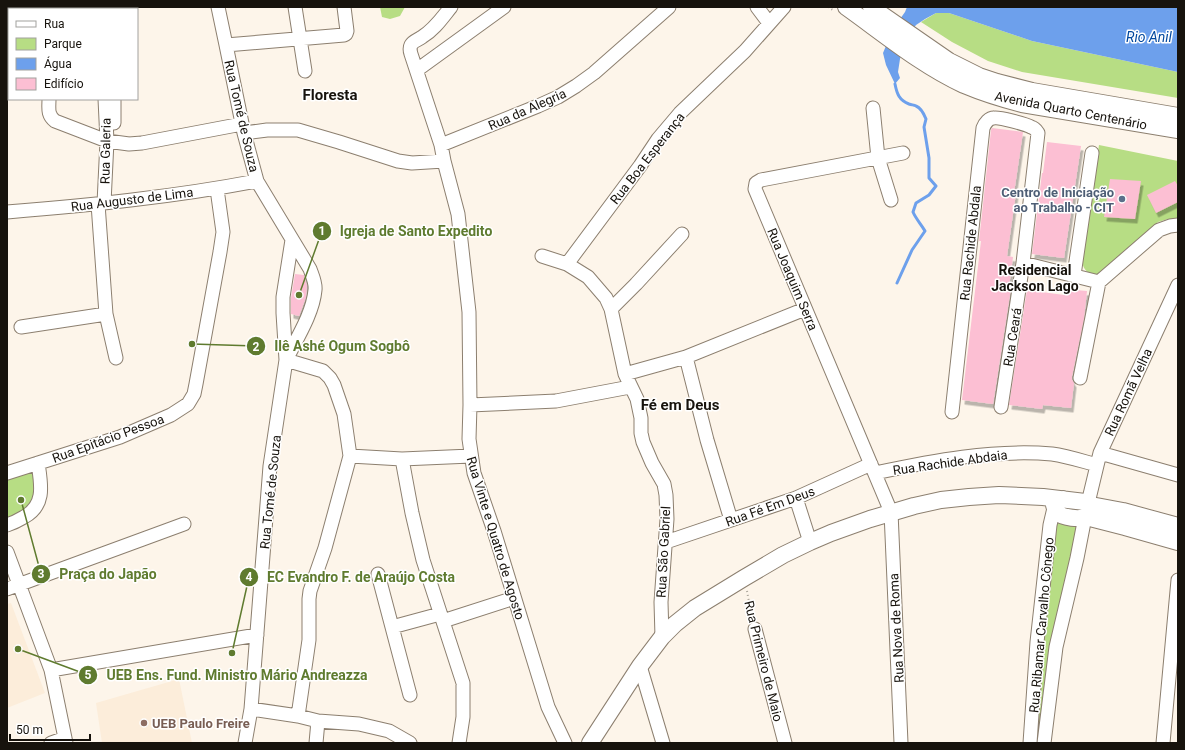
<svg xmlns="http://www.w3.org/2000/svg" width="1185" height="750" viewBox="0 0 1185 750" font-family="Roboto,sans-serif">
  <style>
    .built { fill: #fcedda }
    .green { fill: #b7dd84 }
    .water { fill: #6da0ec }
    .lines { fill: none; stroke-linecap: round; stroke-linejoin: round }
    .stream { stroke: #6da0ec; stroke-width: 3 }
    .building { fill: #fcbfd3; filter: url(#shadow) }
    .minor-casing { stroke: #8c7f6f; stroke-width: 15 }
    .major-casing { stroke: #8c7f6f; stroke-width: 18 }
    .path { stroke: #aaa49a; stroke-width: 2; stroke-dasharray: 1 3; stroke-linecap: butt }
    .minor { stroke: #fff; stroke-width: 13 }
    .major { stroke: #fff; stroke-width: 16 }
    .service-dot { fill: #5c6f8a; stroke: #fff; stroke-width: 1.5 }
    .education-dot { fill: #8d6e63; stroke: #fff; stroke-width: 1.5 }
    .labels { text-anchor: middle; stroke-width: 3; stroke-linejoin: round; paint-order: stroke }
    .street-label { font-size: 13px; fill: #17130d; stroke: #fff }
    .service-label { font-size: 13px; font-weight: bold; fill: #4e5e75; stroke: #fff; text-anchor: end }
    .education-label { font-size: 13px; font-weight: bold; fill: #785e54; stroke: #fff; text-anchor: start }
    .water-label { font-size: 14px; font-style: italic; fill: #00479e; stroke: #fff }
    .neighbourhood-label { font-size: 14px; font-weight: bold; fill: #17130d; stroke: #fff }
    .quarter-label { font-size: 15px; font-weight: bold; fill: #17130d; stroke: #fff }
    .leader { fill: none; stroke: #5f7b2f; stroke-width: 1.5 }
    .callout-dot { fill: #5f7b2f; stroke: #fff; stroke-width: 1.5 }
    .mark-label { font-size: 12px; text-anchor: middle; font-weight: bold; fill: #fff }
    .callout-label { font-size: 14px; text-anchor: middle; font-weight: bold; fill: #5f7b2f; stroke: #fff; stroke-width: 3; stroke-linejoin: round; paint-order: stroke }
  </style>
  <defs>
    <filter id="shadow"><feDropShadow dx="2.5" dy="4.5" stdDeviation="0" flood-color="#0004"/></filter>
  </defs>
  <rect width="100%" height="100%" fill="#fdf5ea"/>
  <path class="built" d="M 11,603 L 45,693 L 7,708 L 7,604 Z
    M 179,679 L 192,743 L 102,743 L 96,703 Z"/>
  <path class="green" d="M 380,7 L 405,7 L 400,16 L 390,19 L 382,17 Z
    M 936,13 L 949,13 L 1032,41 L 1178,72 L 1178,98 L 1022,72 L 988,61 L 952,42 L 921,22 Z
    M 1099,145 L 1178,161 L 1178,219 L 1168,219 L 1158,222 L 1107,271 C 1096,277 1085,276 1082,262 Z
    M 34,469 L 37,486 L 32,507 L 7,521 L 7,478 Z
    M 1053,520 L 1081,525 L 1040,740 L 1035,738 Z"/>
  <path class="water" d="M 907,7 L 1178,7 L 1178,72 L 1032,41 L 949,13 L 936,13 L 925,19 L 916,25 L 905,39 L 900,59 L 898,72 L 900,78 L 895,84 L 886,65 L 883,53 L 893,29 L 905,12 Z"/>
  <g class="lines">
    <path class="stream" d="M 895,84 C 897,94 899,100 909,104 C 912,105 914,105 916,106 C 921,108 924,114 926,119 L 924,127 L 929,158 L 929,178 L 936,186 L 929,195 L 916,203 L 913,212 C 916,219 921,224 925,231 L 912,250 L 897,283"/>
  </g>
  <path class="building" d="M 992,128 L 1023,132 L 1014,193 L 1016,193 L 1007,256 L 1013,257 L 1009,287 L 1011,288 L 993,404 L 962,400 L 981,241 L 979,241 L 991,130 Z
    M 1047,142 L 1081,146 L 1064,258 L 1032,254 L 1042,173 L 1043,173 Z
    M 1110,179 L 1141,181 L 1135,219 L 1104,217 Z
    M 1175,181 L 1178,186 L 1178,202 L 1156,213 L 1147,195 Z
    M 295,274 L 304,275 L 307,286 L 306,297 L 299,316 L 291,314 L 291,298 Z
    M 1064,289 L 1087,291 L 1084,318 L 1072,376 L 1072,380 L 1074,383 L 1071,408 L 1043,405 L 1042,409 L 1009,405 L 1027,290 L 1064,295 Z"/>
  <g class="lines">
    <defs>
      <path id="minor" d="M 22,7 L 23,9
        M 77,7 L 78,9
        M 218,7 L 226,45 L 244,133 L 257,181 L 310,269 C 312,275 316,283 315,290 C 313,313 297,338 287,358
        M 295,7 L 305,71
        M 451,7 C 442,18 434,30 422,37 C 418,40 413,41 411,45 C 410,47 410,51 411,54 L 441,145 L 444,161 L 458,214 L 469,312 L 470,405 L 469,439 L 474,473 L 494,531 L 548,707 L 565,743
        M 757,7 L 769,23
        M 103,9 L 103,7
        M 119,9 L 119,7
        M 7,33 L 9,32
        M 226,45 L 344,35 L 346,34 L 347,31 L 344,7
        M 417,70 L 504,7
        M 49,99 C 49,108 47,115 55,121 L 107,141 L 129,144 L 142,143 L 242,124
        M 873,108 L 878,158 L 891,200
        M 114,123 L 114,99
        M 244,133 L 267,130 L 298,130 L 339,142 L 398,161 L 412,163 L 444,161
        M 441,145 L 538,106 L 558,97 L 576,86 L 594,73 L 669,7
        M 104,203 L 107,141 L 105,99
        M 98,204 L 106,314 L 116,358
        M 7,212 C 91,205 174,197 257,181
        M 542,256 L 567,264 L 588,277 L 606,298 L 611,309 L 625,374 L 637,399 L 641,418 L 641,433 L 643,442 L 652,463 L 664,484 L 666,495 L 667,519 L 661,602 L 662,637
        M 1023,263 L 1099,282
        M 567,264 L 640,166 L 658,139 L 680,113 L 745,51 L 784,7
        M 1074,275 L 1092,153
        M 611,309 L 636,284 L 682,234
        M 21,327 L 106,314
        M 686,357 L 707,440 L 731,520
        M 286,360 L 323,371 L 330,378 L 334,385 L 344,414 L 350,456 L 325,548 L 310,591 L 309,599 L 309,640 L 298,716
        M 625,374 L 686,357 L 805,309
        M 1080,378 L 1099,282 L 1159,230 L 1170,226 L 1178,225
        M 470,405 L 556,401 L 630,387
        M 952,412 L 983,128 C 985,123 989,118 994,118 C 999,117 1026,124 1031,127 C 1035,128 1036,130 1038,133 L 1023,263 L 1001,407
        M 1100,453 L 1178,475
        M 350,456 L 402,459 L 471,456
        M 402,459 L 412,513 L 423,560 L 463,683 L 463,717 L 459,743
        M 7,473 L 120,437 L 171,415 L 188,404 L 194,394 L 196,384 L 220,252 L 223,232 L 217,189
        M 875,473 C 932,461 993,449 1052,454 C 1067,456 1082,461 1097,465
        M 796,498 L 810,542
        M 1088,503 L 1100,453 L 1178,285
        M 7,525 C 13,523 19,520 24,517 C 46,505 41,484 38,463
        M 666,542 L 796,498 L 871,464
        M 7,552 L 51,670 L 66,743
        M 378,574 L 410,695
        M 7,589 L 184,524
        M 443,621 L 514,598
        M 392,627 L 440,614
        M 755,629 L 785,743
        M 640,666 L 663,743
        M 51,670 L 257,635
        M 251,709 L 298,716 L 318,721 L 359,724 L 389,731 L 410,743
        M 51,743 L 65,738
        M 245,743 L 251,709 L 270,466 L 286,360 L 283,313 L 283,297 L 292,240
        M 316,743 L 318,721
        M 901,743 L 891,512 L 755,189 L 756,183 L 761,180 L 903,153
        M 1030,743 L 1037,642 L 1050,525 L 1054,508
        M 1044,743 L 1056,647 L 1077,558 L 1085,517
        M 1163,743 L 1178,580"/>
      <path id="major" d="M 846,7 C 884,34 921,65 964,85 C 983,93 1002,99 1022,104 L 1178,130
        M 871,7 L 949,61 L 979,76 L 997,82 L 1032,91 L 1178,116
        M 1063,499 L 1057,501 L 1054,505 L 1056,512 C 1063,518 1080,520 1088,516 L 1092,510
        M 1086,517 L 1125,527 L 1178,542
        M 590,743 L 640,666 L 662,637 L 675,624 L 695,608 L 744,578 L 783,555 L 810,542 L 831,533 L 870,519 L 914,506 L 941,500 L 969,497 L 999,495 L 1043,497 L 1085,502 L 1091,505 L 1123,511 L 1178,526"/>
    </defs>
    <use href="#minor" class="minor-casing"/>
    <use href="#major" class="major-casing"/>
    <path class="path" d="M 828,7 L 833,10
      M 747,591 L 752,618"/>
    <use href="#minor" class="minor"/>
    <use href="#major" class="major"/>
  </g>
  <circle class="service-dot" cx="1122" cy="199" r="4"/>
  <circle class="education-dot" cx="144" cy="723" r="4"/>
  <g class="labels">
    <g class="street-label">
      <text transform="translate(527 109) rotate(-24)" y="5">Rua da Alegria</text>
      <text transform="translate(1071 110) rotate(11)" y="5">Avenida Quarto Centenário</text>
      <text transform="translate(242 116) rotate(77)" y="5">Rua Tomé de Souza</text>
      <text transform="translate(105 151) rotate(-89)" y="5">Rua Galeria</text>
      <text transform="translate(647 158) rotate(-52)" y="5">Rua Boa Esperança</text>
      <text transform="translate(132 199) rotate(-7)" y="5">Rua Augusto de Lima</text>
      <text transform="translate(970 243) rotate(-84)" y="5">Rua Rachide Abdala</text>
      <text transform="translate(793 279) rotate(67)" y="5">Rua Joaquim Serra</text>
      <text transform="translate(1012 337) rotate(-81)" y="5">Rua Ceará</text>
      <text transform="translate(1128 392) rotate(-65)" y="5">Rua Romã Velha</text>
      <text transform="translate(108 438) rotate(-20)" y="5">Rua Epitácio Pessoa</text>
      <text transform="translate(950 462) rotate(-8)" y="5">Rua Rachide Abdaia</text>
      <text transform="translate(270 492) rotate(-84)" y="5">Rua Tomé de Souza</text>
      <text transform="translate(770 506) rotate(-20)" y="5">Rua Fé Em Deus</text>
      <text transform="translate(496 538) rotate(73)" y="5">Rua Vinte e Quatro de Agosto</text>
      <text transform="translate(663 552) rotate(-87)" y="5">Rua São Gabriel</text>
      <text transform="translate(1041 625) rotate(-85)" y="5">Rua Ribamar Carvalho Cônego</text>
      <text transform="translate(896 628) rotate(-93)" y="5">Rua Nova de Roma</text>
      <text transform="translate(764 661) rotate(76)" y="5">Rua Primeiro de Maio</text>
    </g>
    <g class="service-label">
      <text x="1114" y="197">Centro de Iniciação<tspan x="1114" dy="15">ao Trabalho - CIT</tspan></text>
    </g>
    <g class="education-label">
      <text x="152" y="728">UEB Paulo Freire</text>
    </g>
    <g class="water-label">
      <text x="1149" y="42">Rio Anil</text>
    </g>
    <g class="neighbourhood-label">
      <text x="1035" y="275">Residencial<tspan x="1035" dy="16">Jackson Lago</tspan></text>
    </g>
    <g class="quarter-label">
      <text x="330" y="100">Floresta</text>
      <text x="680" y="410">Fé em Deus</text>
    </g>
  </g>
  <path class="leader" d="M299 295L322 231M192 344L256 346M21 500L41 574M232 653L249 577M18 649L88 675"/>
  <g class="callout-dot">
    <circle cx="299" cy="295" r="4"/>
    <circle cx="192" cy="344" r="4"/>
    <circle cx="21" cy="500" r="4"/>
    <circle cx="232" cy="653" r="4"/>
    <circle cx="18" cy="649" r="4"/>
    <circle cx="322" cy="231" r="10"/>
    <circle cx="256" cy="346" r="10"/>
    <circle cx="41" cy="574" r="10"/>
    <circle cx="249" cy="577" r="10"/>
    <circle cx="88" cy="675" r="10"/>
  </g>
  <g class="mark-label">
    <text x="322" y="235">1</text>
    <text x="256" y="351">2</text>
    <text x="41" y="578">3</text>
    <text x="249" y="581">4</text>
    <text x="88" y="679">5</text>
  </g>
  <g class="callout-label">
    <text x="416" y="236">Igreja de Santo Expedito</text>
    <text x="342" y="351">Ilê Ashé Ogum Sogbô</text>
    <text x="108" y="579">Praça do Japão</text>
    <text x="361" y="582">EC Evandro F. de Araújo Costa</text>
    <text x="237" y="680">UEB Ens. Fund. Ministro Mário Andreazza</text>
  </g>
  <rect width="1185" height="750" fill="none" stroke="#17130d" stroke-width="16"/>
  <rect x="8" y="8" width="130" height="92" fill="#ffffff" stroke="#a2a19e"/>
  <rect x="16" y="21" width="20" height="6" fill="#ffffff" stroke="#a2a19e"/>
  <text x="44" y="28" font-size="12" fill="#17130d">Rua</text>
  <rect x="16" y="38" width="20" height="12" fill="#b7dd84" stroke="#a2a19e"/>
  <text x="44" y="48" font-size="12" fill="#17130d">Parque</text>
  <rect x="16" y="58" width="20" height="12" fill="#6da0ec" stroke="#a2a19e"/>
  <text x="44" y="68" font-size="12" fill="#17130d">Água</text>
  <rect x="16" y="78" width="20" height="12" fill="#fcbfd3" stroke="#a2a19e"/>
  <text x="44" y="88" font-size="12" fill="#17130d">Edifício</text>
  <path d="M10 734v6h80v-6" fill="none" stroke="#17130d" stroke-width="2"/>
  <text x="16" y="734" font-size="12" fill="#17130d" stroke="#ffffff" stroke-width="3" paint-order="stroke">50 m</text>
</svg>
